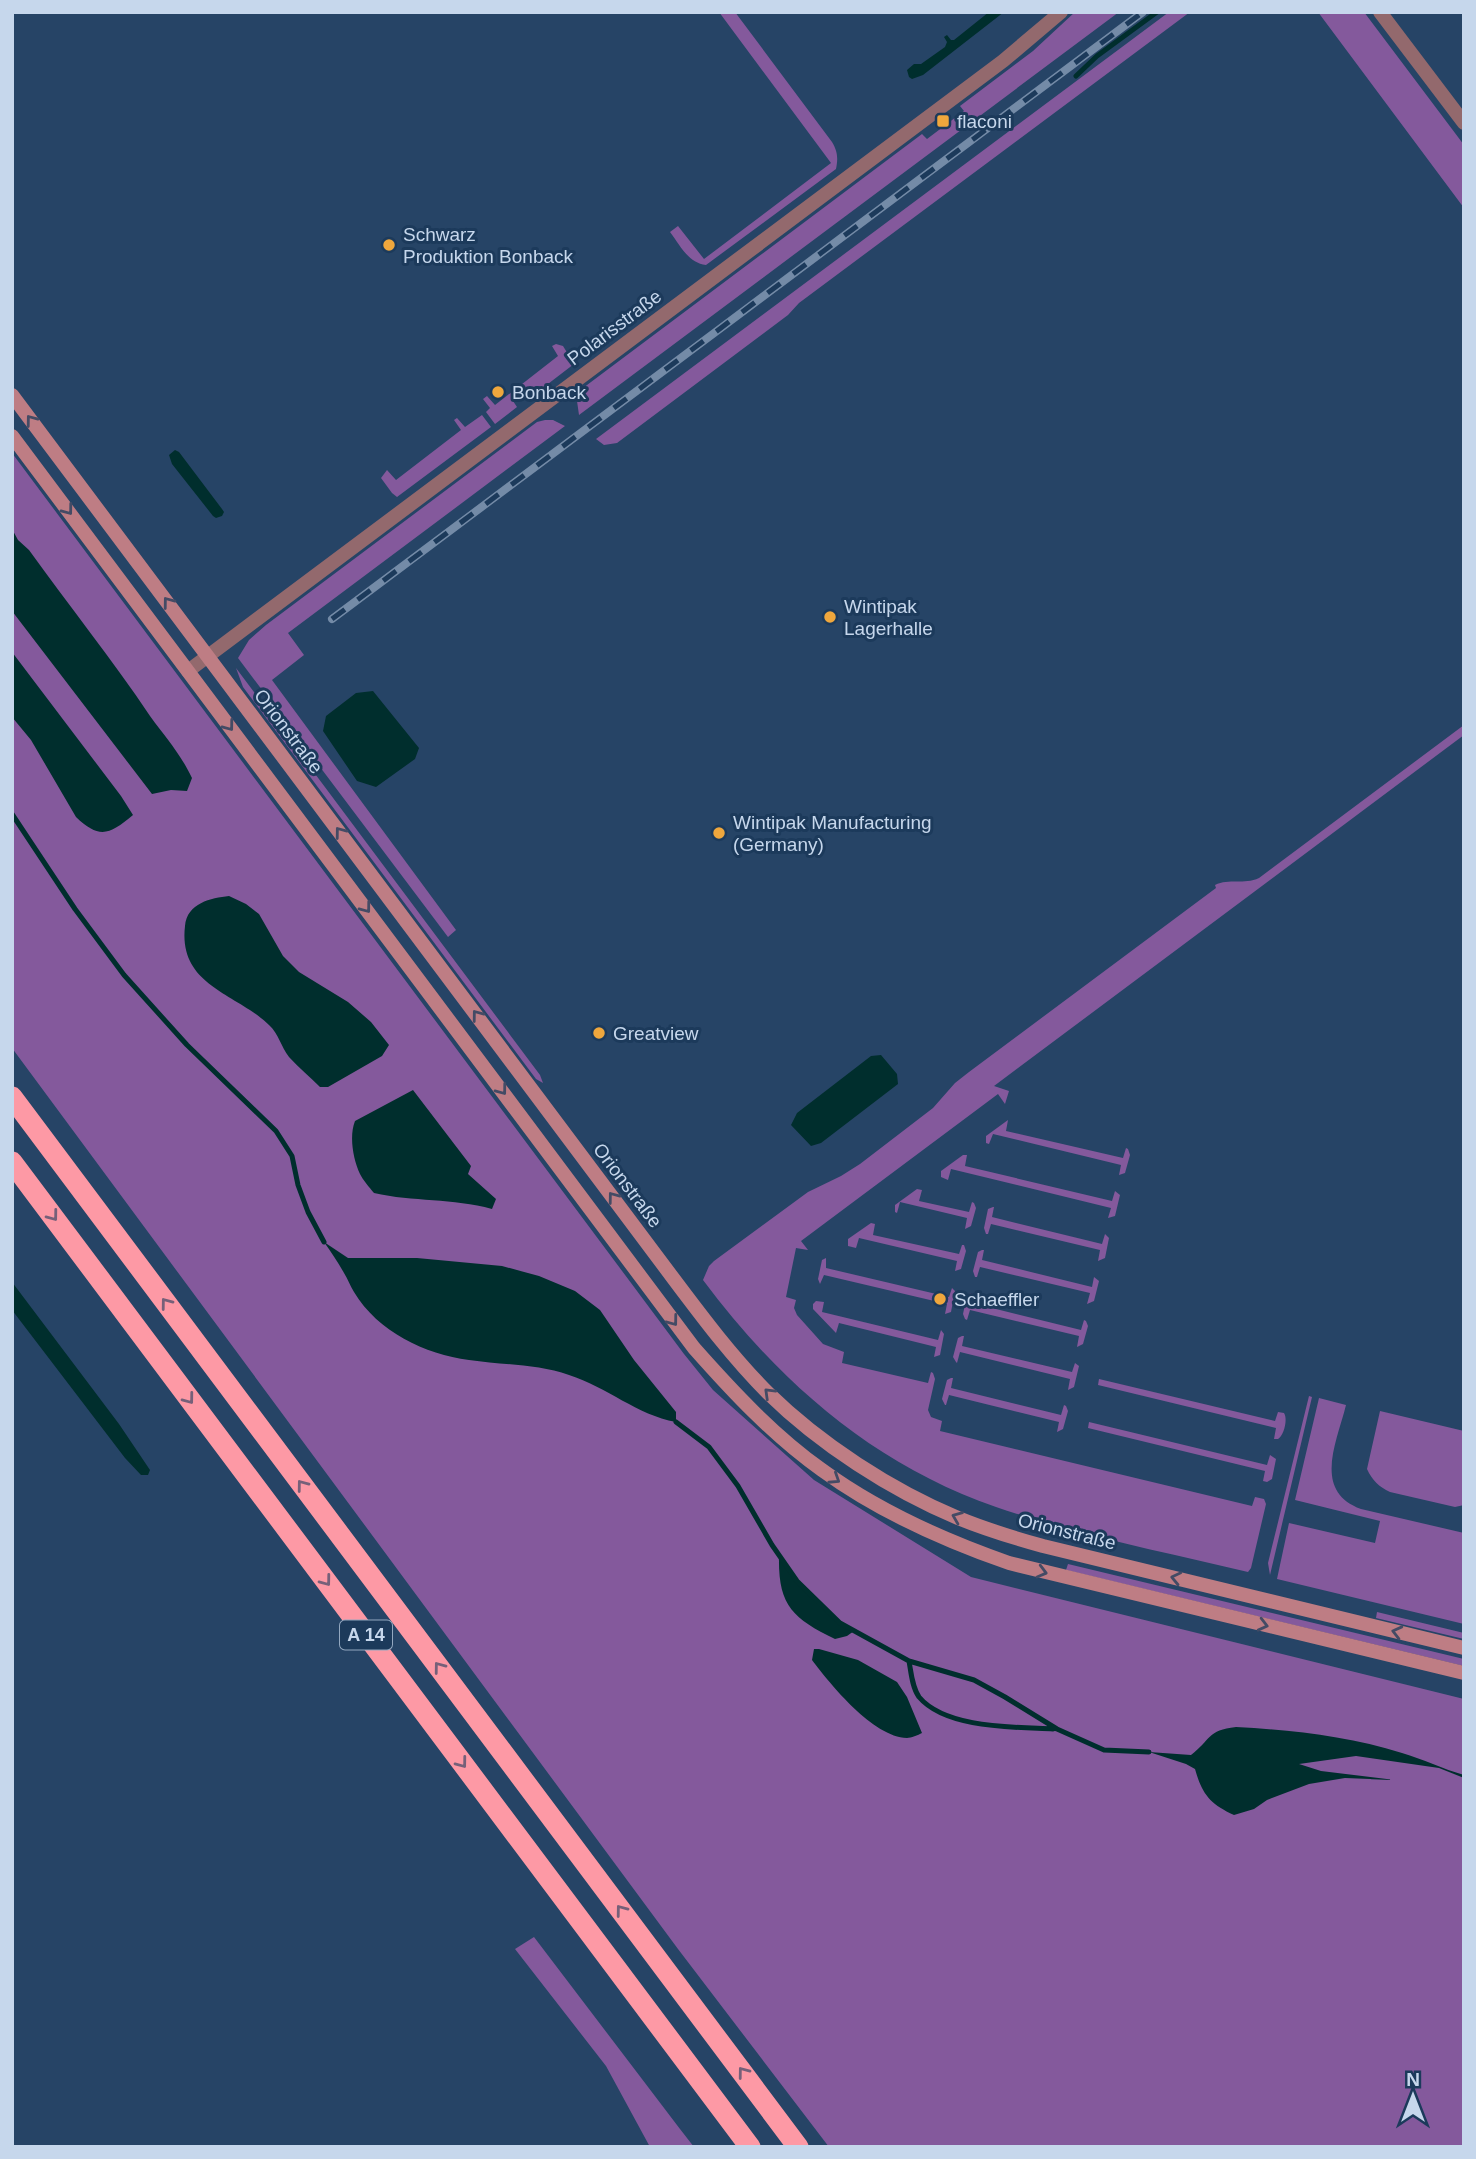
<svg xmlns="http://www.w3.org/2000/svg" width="1476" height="2159" viewBox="0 0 1476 2159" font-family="Arial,sans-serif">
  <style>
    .green { fill: #84599c }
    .water { fill: #002e2d }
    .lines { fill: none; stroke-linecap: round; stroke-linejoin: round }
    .stream { stroke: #002e2d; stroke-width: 5 }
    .street { stroke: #93696d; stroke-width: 14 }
    .secondary { stroke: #be7d84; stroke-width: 14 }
    .highway { stroke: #fd99a5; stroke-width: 21 }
    .rail-casing { stroke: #748ba7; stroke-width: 8 }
    .rail { stroke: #1c3a5b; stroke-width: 5; stroke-dasharray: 16; stroke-linecap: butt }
    .oneway { stroke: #444b65 }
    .oneway2 { stroke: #766079 }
    .poi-dot { fill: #efa73d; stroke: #1c3a5b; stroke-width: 2.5 }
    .labels { text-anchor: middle; stroke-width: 6; stroke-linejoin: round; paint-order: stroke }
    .shield { fill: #1c3a5b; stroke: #93a8c0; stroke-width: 2 }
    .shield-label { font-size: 18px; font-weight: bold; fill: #c6d7ec }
    .poi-label { font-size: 19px; fill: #c6d7ec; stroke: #1c3a5b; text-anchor: start }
    .street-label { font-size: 19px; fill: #c6d7ec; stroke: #1c3a5b }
  </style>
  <rect width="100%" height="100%" fill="#264466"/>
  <path class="green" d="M 719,12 L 735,12 L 832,142 C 838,152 838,159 836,169 L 706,265 C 688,263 680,245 670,232 L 678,226 L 704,259 L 831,163 Z
    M 1075,12 L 1119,12 L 579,415 L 577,401 L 583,388 L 922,134 L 927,139 L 964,111 L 960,106 L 1033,51 Z
    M 1169,12 L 1190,12 L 799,303 L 788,315 L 617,443 L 604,445 L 596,439 Z
    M 1318,12 L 1364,12 L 1464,145 L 1464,208 Z
    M 556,344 L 563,346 L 574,364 L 527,400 L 520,391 L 511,398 L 517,407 L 495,424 L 486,412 L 490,408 L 483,399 L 487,396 L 495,405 L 558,356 L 552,346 Z
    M 482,415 L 491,427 L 397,497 L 392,493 L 381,478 L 387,470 L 396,480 L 461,430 L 454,420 L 457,418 L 465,427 Z
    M 545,420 L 553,420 L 565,426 L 288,633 L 304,655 L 272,680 L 456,930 L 448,937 L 238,658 L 249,640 L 266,625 L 537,422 Z
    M 12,453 L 684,1354 L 713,1390 L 814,1480 L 971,1577 L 1464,1699 L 1464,2147 L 829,2147 L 678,1949 L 12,1048 Z
    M 236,668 L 540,1075 L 543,1083 L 536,1079 L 243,687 Z
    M 1464,725 L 1464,735 L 994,1086 L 1009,1091 L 1005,1104 L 998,1094 L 801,1241 L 808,1250 L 796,1248 L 786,1297 L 796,1300 L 794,1308 L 797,1315 L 823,1344 L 844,1352 L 842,1363 L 928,1383 L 931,1372 L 933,1373 L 935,1379 L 928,1410 L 931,1417 L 942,1421 L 940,1431 L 1252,1506 L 1255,1497 L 1264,1499 L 1266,1504 L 1251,1568 L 1248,1572 C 1164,1552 1078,1535 996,1507 C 874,1465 779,1382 703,1280 L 709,1266 L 714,1261 L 808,1192 L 841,1176 L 860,1164 L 933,1108 L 955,1083 L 969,1072 L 1216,888 L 1215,885 C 1229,878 1244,885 1259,878 Z
    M 1008,1120 L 1006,1131 L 1123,1158 L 1126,1148 L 1128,1149 L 1130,1155 L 1125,1173 L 1119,1175 L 1121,1165 L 993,1134 L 989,1144 L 986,1143 L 986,1136 Z
    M 963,1155 L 967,1155 L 965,1166 L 1112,1201 L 1115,1191 L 1120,1195 L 1115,1216 L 1108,1218 L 1111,1208 L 951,1169 L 948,1180 L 941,1177 L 941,1171 Z
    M 917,1189 L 922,1190 L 919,1201 L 969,1212 L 972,1202 L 974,1203 L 976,1208 L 971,1226 L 965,1229 L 967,1218 L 900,1202 L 897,1213 L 895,1212 L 895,1205 Z
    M 993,1207 L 994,1207 L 992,1217 L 1102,1244 L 1105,1234 L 1109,1238 L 1105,1258 L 1098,1261 L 1100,1250 L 991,1224 L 988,1234 L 986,1234 L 984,1228 L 988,1209 Z
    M 871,1223 L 875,1224 L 873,1235 L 959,1254 L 962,1245 L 964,1245 L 966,1251 L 961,1269 L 955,1271 L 957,1261 L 859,1238 L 856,1248 L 848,1246 L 848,1239 Z
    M 982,1250 L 984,1250 L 982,1260 L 1092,1287 L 1094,1277 L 1099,1281 L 1094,1301 L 1087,1304 L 1090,1293 L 980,1267 L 977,1277 L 975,1277 L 973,1271 L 978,1252 Z
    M 826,1258 L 826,1268 L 949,1297 L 952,1288 L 955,1291 L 951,1312 L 945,1314 L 947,1304 L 824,1275 L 820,1284 L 818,1279 L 822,1260 Z
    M 971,1293 L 973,1293 L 972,1303 L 1081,1330 L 1084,1320 L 1086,1321 L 1088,1326 L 1083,1344 L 1077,1347 L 1079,1336 L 970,1310 L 967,1320 L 965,1319 L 963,1314 L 967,1295 Z
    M 816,1301 L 824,1302 L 822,1312 L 938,1340 L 941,1330 L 944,1334 L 940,1355 L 934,1357 L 936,1347 L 839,1323 L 836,1333 L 813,1309 L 813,1304 Z
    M 962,1336 L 964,1336 L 962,1346 L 1072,1372 L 1075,1363 L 1079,1366 L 1074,1387 L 1068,1390 L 1070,1379 L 960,1352 L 957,1363 L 956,1362 L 953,1357 L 958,1338 Z
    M 951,1378 L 953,1378 L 951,1388 L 1061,1415 L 1064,1405 L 1066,1406 L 1068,1411 L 1063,1429 L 1057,1432 L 1059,1422 L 949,1395 L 946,1405 L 945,1405 L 942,1399 L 947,1380 Z
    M 1099,1379 L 1275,1421 L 1278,1412 L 1284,1413 C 1288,1419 1284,1435 1278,1439 L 1274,1439 L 1276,1428 L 1098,1385 Z
    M 1309,1396 L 1312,1397 L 1270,1575 L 1268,1563 Z
    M 1319,1398 L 1346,1405 C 1337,1442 1312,1491 1361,1509 L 1464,1533 L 1464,1624 L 1277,1579 L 1289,1523 L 1375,1543 L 1380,1521 L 1295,1500 Z
    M 1380,1411 L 1464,1431 L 1464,1505 L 1455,1507 L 1390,1492 C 1379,1487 1372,1480 1367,1469 Z
    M 1089,1422 L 1267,1465 L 1270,1455 L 1276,1459 L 1272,1479 L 1267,1482 L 1263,1481 L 1265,1471 L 1088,1428 Z
    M 1068,1564 L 1464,1659 L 1464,1666 L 1066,1570 Z
    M 1377,1612 L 1464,1633 L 1464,1639 L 1376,1618 Z
    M 534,1937 L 680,2129 L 694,2147 L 650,2147 L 606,2066 L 515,1949 Z"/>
  <path class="water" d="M 989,12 L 1004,12 L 923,75 L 912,79 L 909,77 L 907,70 L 914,64 L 921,64 L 945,47 L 947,42 L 944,37 L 947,35 L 951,40 L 954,40 Z
    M 175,450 L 179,452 L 222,509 L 224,512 L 222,516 L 216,518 L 213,516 L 172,464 L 169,455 Z
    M 12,529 L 18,540 L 29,550 C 69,606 112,659 150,716 C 166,738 180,753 192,778 L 187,791 L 171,790 L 152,794 L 12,611 Z
    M 12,652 L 121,796 L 133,815 C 110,834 100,840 76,817 L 31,740 L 12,717 Z
    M 373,691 L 419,748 L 415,759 L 376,787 L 357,781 L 323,731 L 326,716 L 356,693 Z
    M 229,896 L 246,904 L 259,914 L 283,956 L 299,972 L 348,1002 L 371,1022 L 389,1045 L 382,1056 L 328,1087 L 320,1087 C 310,1077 298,1067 289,1057 C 281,1047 279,1034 269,1025 C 236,993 178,986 185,926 C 187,903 211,898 229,896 Z
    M 881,1055 L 897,1074 L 898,1084 L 821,1143 L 811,1146 L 791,1125 L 797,1113 L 871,1056 Z
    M 413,1090 L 471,1166 L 468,1174 L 496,1199 L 492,1209 C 453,1198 413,1202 374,1193 C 369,1187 363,1180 360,1174 C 353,1159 349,1136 355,1121 Z
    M 324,1242 L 348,1258 L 417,1258 L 502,1266 L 539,1276 L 575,1291 L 600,1310 L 634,1360 L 676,1412 L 676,1422 C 637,1415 607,1387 569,1375 C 537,1364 503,1365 469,1360 C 425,1354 378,1332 354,1292 C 350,1286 348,1279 344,1273 C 338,1262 331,1252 324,1242 Z
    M 12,1282 L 119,1424 L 150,1470 L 148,1475 L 141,1475 L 125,1458 L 12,1310 Z
    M 779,1556 C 799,1584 824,1613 854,1631 L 847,1636 L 835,1639 C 792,1618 778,1605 779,1556 Z
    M 814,1649 L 819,1649 L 858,1660 L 897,1682 L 907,1697 L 922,1733 C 918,1735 911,1738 907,1738 C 873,1737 831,1685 812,1660 Z
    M 1236,1727 C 1292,1730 1348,1736 1402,1753 C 1423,1759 1443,1769 1464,1775 L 1464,1778 L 1439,1768 L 1356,1756 L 1299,1764 L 1321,1771 L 1395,1780 L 1345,1778 L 1309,1784 L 1267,1800 L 1254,1809 L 1234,1815 C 1210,1804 1202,1794 1195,1769 L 1186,1764 L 1149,1752 L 1191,1755 C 1211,1740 1207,1730 1236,1727 Z"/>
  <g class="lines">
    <path class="stream" d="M 1076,76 L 1097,56 L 1157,12
      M 12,814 L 75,909 L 124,975 L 187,1045 L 276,1131 L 292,1156 L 298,1185 L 308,1212 L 324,1242
      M 676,1422 L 709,1447 L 738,1486 L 772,1545 L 797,1581 L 840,1623 L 909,1661 L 974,1680 L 1005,1697 L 1057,1729 L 1104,1750 L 1149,1752
      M 909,1661 C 911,1672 912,1687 919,1697 C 946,1729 1016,1727 1053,1729"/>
    <path class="street" d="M 1380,12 L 1464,123
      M 188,671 L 1003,61 L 1061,12"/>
    <path class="secondary" d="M 12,395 L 673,1278 C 703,1318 733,1358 768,1393 C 820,1444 891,1490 958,1518 C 985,1529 1014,1538 1043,1546 L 1464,1648
      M 12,436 L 694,1348 C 733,1392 774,1436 822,1470 C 878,1511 943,1540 1009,1563 L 1464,1673"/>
    <path class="highway" d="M 12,1097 L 798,2147
      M 12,1162 L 750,2147"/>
    <defs>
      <path id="rail" d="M 332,619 L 1143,12"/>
    </defs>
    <use href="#rail" class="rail-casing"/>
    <use href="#rail" class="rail"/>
  </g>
  <defs><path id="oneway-chevron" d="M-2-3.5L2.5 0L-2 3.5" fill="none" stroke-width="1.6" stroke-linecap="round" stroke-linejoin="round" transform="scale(1.75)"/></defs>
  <g class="oneway">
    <use href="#oneway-chevron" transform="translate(31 420) rotate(-127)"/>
    <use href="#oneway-chevron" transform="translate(68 510) rotate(53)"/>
    <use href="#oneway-chevron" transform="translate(168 602) rotate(-127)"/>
    <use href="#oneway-chevron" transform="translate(229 726) rotate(53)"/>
    <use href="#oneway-chevron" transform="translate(340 832) rotate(-127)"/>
    <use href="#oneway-chevron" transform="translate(366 908) rotate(53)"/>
    <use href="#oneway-chevron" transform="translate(477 1015) rotate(-127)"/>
    <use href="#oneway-chevron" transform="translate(502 1090) rotate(53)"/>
    <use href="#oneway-chevron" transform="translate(613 1197) rotate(-127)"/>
    <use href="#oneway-chevron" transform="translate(673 1321) rotate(53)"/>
    <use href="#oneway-chevron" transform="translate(769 1393) rotate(-136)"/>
    <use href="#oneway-chevron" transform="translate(835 1479) rotate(33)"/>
    <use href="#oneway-chevron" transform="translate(957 1517) rotate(-158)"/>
    <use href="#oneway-chevron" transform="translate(1042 1572) rotate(15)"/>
    <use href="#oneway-chevron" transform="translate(1176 1578) rotate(-167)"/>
    <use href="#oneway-chevron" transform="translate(1263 1625) rotate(14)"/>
    <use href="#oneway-chevron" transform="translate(1397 1632) rotate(-166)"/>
  </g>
  <g class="oneway2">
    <use href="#oneway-chevron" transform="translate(53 1216) rotate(53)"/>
    <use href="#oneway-chevron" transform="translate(166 1303) rotate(-127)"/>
    <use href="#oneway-chevron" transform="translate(189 1399) rotate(53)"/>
    <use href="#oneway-chevron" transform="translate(302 1485) rotate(-127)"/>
    <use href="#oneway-chevron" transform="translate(326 1581) rotate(53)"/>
    <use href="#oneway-chevron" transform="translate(439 1667) rotate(-127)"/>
    <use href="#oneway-chevron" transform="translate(462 1763) rotate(53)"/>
    <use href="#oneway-chevron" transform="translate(621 1910) rotate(-127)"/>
    <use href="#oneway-chevron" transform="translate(743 2072) rotate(-127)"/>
  </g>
  <g class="poi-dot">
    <rect x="936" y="114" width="14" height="14" rx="3.5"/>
    <circle cx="389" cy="245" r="7"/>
    <circle cx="498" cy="392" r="7"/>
    <circle cx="830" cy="617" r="7"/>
    <circle cx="719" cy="833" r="7"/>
    <circle cx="599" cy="1033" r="7"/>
    <circle cx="940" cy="1299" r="7"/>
  </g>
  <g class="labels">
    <rect class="shield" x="340" y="1620.5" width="52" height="29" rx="5"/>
    <g class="shield-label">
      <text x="366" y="1641">A 14</text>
    </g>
    <g class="poi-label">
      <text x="957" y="128">flaconi</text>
      <text x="403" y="241">Schwarz<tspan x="403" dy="22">Produktion Bonback</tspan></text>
      <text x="512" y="399">Bonback</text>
      <text x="844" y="613">Wintipak<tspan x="844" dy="22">Lagerhalle</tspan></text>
      <text x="733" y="829">Wintipak Manufacturing<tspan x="733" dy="22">(Germany)</tspan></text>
      <text x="613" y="1040">Greatview</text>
      <text x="954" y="1306">Schaeffler</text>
    </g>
    <g class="street-label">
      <text transform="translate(614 327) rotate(-37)" y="7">Polarisstraße</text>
      <text transform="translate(289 731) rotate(53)" y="7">Orionstraße</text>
      <text transform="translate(628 1185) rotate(53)" y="7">Orionstraße</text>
      <text transform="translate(1067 1531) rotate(14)" y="7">Orionstraße</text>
    </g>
  </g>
  <rect width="1476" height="2159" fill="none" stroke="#c6d7ec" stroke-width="28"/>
  <g transform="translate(1413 2096)" stroke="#1c3a5b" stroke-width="5" paint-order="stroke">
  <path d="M0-5L12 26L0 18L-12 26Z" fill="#c6d7ec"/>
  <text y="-10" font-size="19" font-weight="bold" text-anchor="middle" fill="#c6d7ec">N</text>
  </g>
</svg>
